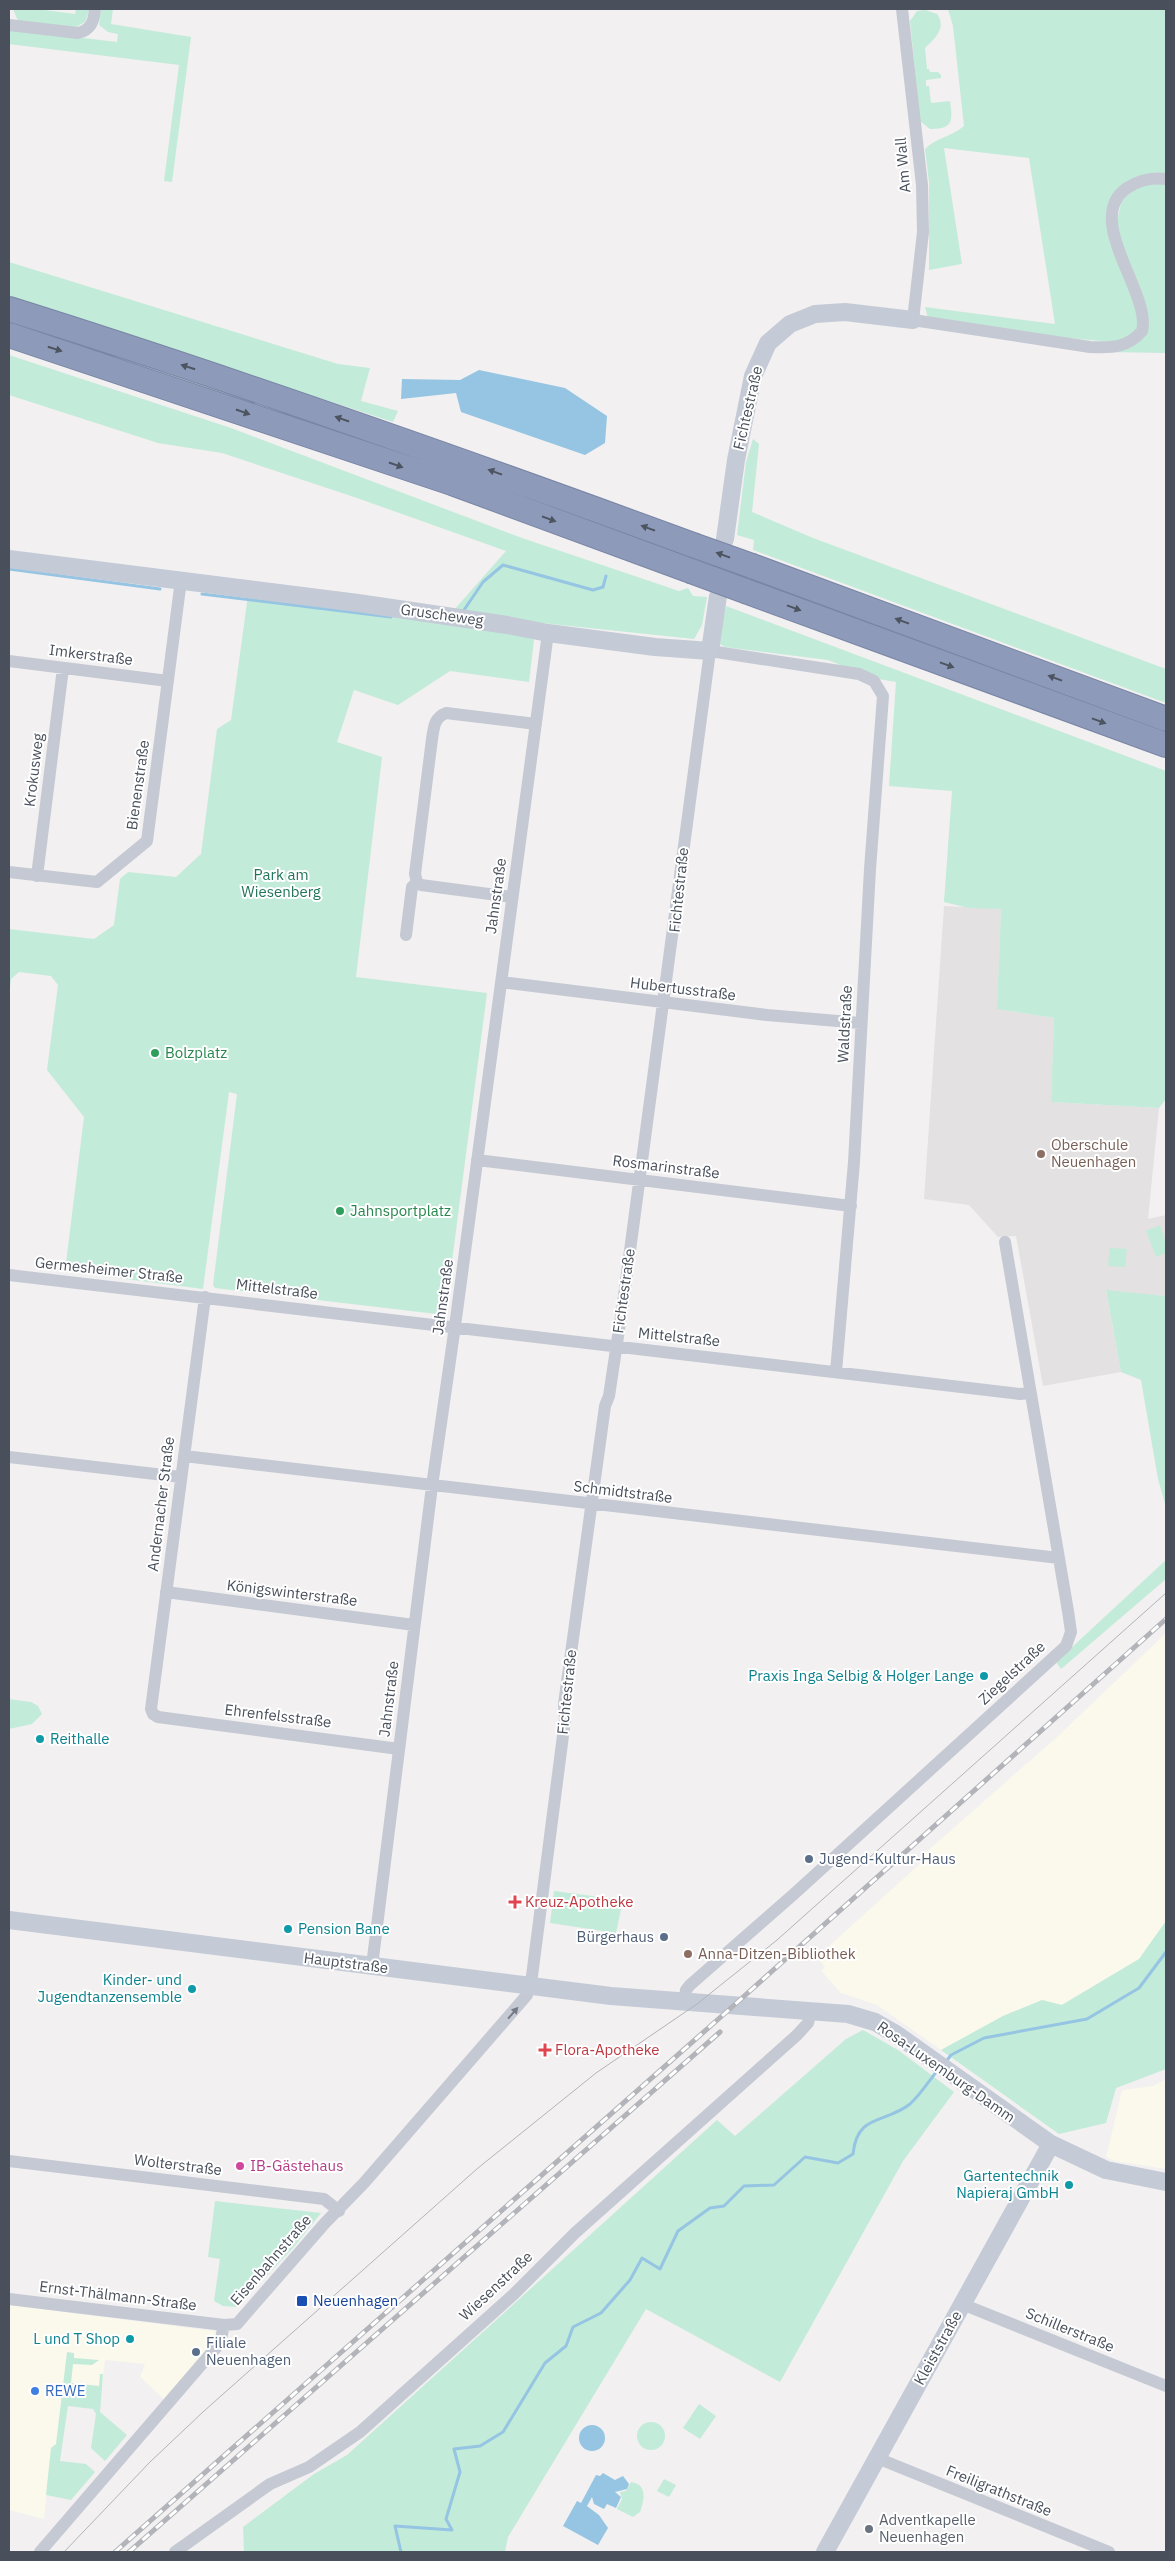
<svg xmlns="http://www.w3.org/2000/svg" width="1175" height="2561" viewBox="0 0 1175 2561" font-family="'IBM Plex Sans',sans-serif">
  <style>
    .commercial { fill: #faf9eb }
    .education { fill: #e3e1e1 }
    .green { fill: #c3ebd9 }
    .water { fill: #95c5e3 }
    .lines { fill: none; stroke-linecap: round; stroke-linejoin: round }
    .stream { stroke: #95c5e3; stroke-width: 3 }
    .highway-casing { stroke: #7885a5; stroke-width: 26 }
    .street { stroke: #c5c9d3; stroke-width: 12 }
    .secondary { stroke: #c4cad6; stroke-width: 18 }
    .highway { stroke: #8d9ab9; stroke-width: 24 }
    .tram { stroke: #b2b4b9; stroke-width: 1 }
    .rail-casing { stroke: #b2b4b9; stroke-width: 5 }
    .rail { stroke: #fff; stroke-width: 3; stroke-dasharray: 9; stroke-linecap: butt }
    .highway-bridge-casing { stroke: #7885a5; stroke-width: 26; stroke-linecap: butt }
    .highway-bridge { stroke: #8d9ab9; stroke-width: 24 }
    .oneway { fill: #4c5460 }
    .oneway2 { fill: #747a85 }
    .leisure-dot { fill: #2e9e5b; stroke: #fff; stroke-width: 2 }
    .education-dot { fill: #8d6e63; stroke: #fff; stroke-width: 2 }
    .culture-dot { fill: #0f9aa8; stroke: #fff; stroke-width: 2 }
    .service-dot { fill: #5c6f8a; stroke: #fff; stroke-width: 2 }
    .health-dot { fill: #e0444e; stroke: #fff; stroke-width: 2 }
    .hotel-dot { fill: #d1479c; stroke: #fff; stroke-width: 2 }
    .transit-dot { fill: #1a4fb4; stroke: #fff; stroke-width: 2 }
    .shop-dot { fill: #3f7fe0; stroke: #fff; stroke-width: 2 }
    .worship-dot { fill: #6b7280; stroke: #fff; stroke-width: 2 }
    .labels { text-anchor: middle; stroke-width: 4; stroke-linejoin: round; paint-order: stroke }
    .street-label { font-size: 15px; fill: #49505b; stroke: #fff }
    .park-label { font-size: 15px; fill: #21755a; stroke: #fff }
    .leisure-label { font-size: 15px; fill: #27864d; stroke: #fff; text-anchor: start }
    .education-label { font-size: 15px; fill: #785e54; stroke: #fff; text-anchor: start }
    .culture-label { font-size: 15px; fill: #0d838f; stroke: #fff; text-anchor: end }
    .service-label { font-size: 15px; fill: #4e5e75; stroke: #fff; text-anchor: start }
    .health-label { font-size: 15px; fill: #be3a42; stroke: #fff; text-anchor: start }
    .hotel-label { font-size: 15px; fill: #b23c85; stroke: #fff; text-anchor: start }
    .transit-label { font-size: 15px; fill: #164399; stroke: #fff; text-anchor: start }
    .shop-label { font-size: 15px; fill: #366cbe; stroke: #fff; text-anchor: start }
    .worship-label { font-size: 15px; fill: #5b616d; stroke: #fff; text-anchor: start }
  </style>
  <rect width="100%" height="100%" fill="#f2f0f0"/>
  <path class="commercial" d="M 1166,1633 L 1166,1921 L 1139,1959 L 1061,2005 L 1042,2000 L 1003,2016 L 941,2050 L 877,2005 L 841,1993 L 821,1971 L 825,1967 L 817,1957 L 923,1861 L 924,1854 L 1057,1737 Z
    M 1166,2079 L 1166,2169 L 1115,2161 L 1106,2157 L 1122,2090 L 1153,2086 Z
    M 9,2305 L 214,2331 L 218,2339 L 167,2402 L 140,2377 L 145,2364 L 105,2360 L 102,2386 L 71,2384 L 60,2461 L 50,2460 L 44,2519 L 9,2510 Z"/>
  <path class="education" d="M 944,906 L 1001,909 L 997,1009 L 1054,1018 L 1051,1102 L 1159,1108 L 1148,1219 L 1166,1215 L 1166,1296 L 1106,1291 L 1121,1372 L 1043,1386 L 1016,1236 L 998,1237 L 969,1205 L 924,1199 Z"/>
  <path class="green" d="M 13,9 L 37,9 L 75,14 L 76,9 L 90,9 L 85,22 L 76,27 L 18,21 Z
    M 101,9 L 113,9 L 111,24 L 191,37 L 172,182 L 164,181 L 179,65 L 9,44 L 9,29 L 117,42 L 118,34 L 108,32 L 99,25 Z
    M 948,9 L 1166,9 L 1166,174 L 1136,177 L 1107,222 L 1110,243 L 1138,311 L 1139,324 L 1134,333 L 1124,340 L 1112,342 L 1058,337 L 928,318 L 925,307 L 1055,324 L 1029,158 L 944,148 L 962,264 L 929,270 L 929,182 L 925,149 C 936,138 951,137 964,126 L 953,26 Z
    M 925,10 L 937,14 C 947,28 935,38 925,48 L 927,69 L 929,69 L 930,72 L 938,72 L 941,75 L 941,78 L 926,80 L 926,86 L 929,86 L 931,103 L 950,101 C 953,121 953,129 930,129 L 920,121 L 910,21 L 917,11 Z
    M 1166,183 L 1166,353 L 1105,352 C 1130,349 1151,345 1148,314 L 1116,226 L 1121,203 L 1127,195 L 1141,186 Z
    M 9,262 L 338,364 L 370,368 L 361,401 L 398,411 L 393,422 L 9,297 Z
    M 9,355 L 231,428 L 522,538 L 679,591 L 688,588 L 693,596 L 707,597 L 702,625 L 694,639 L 455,614 L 454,610 L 506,551 L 357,498 L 222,453 L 158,443 L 9,395 Z
    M 753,439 L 759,444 L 752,512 L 813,538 L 1166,669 L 1166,703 L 753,550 L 754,540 L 737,535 L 746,462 Z
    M 248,595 L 530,634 L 534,640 L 529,682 L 450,671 L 398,705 L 354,690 L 337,742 L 382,757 L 356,977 L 487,993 L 445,1315 L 215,1288 L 213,1285 L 237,1094 L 229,1092 L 203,1289 L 65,1271 L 84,1117 L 47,1070 L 58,985 L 51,976 L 19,972 L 11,979 L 9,996 L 9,929 L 94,939 L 114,925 L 120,879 L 128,872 L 176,877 L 201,854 L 217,729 L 231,720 Z
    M 726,606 L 1166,771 L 1166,1099 L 1159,1108 L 1051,1102 L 1054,1018 L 997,1009 L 1001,909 L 968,908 L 944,902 L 952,791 L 889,786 L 896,682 L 873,678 L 828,660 L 725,647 L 718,643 Z
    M 1160,1225 L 1166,1243 L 1166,1253 L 1156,1257 L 1146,1231 Z
    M 1110,1248 L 1127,1249 L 1125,1267 L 1108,1266 Z
    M 1106,1290 L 1166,1296 L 1166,1507 L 1158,1479 L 1141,1380 L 1121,1372 Z
    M 1166,1560 L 1166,1579 L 1061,1669 L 1056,1662 Z
    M 9,1699 L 31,1702 L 38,1706 L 42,1714 L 32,1724 L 9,1729 Z
    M 554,1891 L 623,1900 L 616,1933 L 550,1923 Z
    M 1166,1921 L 1166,2069 L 1116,2088 L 1106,2123 L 1059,2134 L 941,2050 L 1003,2016 L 1042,2000 L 1062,2005 L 1139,1959 Z
    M 863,2030 L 898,2050 L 954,2092 L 903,2161 L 780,2382 L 646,2309 L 508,2537 L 505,2552 L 244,2552 L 243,2527 L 314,2474 L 347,2455 L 717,2120 L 735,2136 L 846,2039 Z
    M 215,2201 L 321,2213 L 293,2248 L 237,2307 L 223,2306 L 214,2301 L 220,2259 L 208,2257 Z
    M 67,2352 L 74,2353 L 74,2358 L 99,2360 L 92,2365 L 73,2364 L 71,2383 L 99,2386 L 100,2374 L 103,2374 L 100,2412 L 127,2435 L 105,2461 L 91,2448 L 96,2414 L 93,2409 L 68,2406 L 60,2461 L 86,2464 L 95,2472 L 71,2500 L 46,2495 L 51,2448 L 56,2444 Z
    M 699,2404 L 716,2416 L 700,2439 L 683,2428 Z
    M637 2436a14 14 0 1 1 28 0a14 14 0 1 1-28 0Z
    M 664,2479 L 676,2485 L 669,2497 L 657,2491 Z
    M 631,2482 C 648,2484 644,2501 640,2512 L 633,2517 L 617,2509 L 622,2499 L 620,2492 L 626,2491 Z"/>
  <path class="water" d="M 479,370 L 565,388 L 607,416 L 605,443 L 585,455 L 461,412 L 456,393 L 401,399 L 402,379 L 460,380 Z
    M579 2438a13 13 0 1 1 26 0a13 13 0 1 1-26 0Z
    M 603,2473 L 615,2480 L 623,2476 L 629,2484 L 627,2489 L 615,2492 L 621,2497 L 616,2508 L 607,2504 L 604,2509 L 594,2504 L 592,2497 L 587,2506 L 599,2515 L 608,2528 L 598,2545 L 563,2526 L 577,2501 L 581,2503 L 596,2475 L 600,2476 Z"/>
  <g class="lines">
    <path class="stream" d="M 9,569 L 160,589
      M 202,594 L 391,617
      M 464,610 L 483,582 L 503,565 L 593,590 L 603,587 L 606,576
      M 945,2063 L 951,2055 L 984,2038 L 1087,2019 L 1139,1988 L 1166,1952
      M 401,2552 L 395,2526 L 452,2530 L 446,2519 L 460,2472 L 454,2449 L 480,2446 L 503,2432 L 545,2363 L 566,2346 L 573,2327 L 601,2313 L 630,2280 L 642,2258 L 660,2269 L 678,2231 L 710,2208 L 724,2206 L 744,2186 L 774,2185 L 805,2157 L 838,2163 L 853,2154 C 857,2113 885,2124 910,2104 C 920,2095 929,2081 937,2071"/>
    <defs>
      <path id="highway" d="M 9,309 C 239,381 467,462 693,545
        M 9,335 L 452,483 L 691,571
        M 752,566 L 1166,719
        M 748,592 L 1166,745"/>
    </defs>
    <use href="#highway" class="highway-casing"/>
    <path class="street" d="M 902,9 L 922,185 L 923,232 L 913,320 L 1090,347 C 1111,348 1128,348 1142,331 C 1152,294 1082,219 1127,188 C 1139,180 1151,177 1166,179
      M 9,25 L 78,33 C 91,30 94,21 95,9
      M 9,661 L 168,681
      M 9,872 L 97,882 L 147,841 L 181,580
      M 37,876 L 63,668
      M 512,897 L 421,885 L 417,882 L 415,874 L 432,739 C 434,727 434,718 446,713 L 536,724
      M 406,935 L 412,887 L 417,882
      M 501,982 L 767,1015 L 861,1023
      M 477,1160 L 851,1206
      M 9,1275 L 1020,1394 L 1030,1393
      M 205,1297 L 151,1709 L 153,1714 L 158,1717 L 399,1749
      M 184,1456 L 1059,1558
      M 9,1457 L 181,1477
      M 166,1592 L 414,1625
      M 372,1966 L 432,1486 L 455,1326 L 548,633
      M 684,2003 L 686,1990 L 690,1985 L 794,1894 L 1066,1646 L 1071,1632 L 1068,1611 L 1005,1242
      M 9,2161 L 324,2199 L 339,2211
      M 9,2299 L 224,2325 L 237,2324 L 325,2223 L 364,2183 L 527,1995 L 532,1976 L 565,1720 L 564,1704 L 605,1406 L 609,1396 L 623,1303 L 710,651 L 859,674 L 874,681 L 883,696 L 870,869 L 854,1162 L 836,1372
      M 962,2304 L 1166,2386
      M 877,2458 L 1109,2552
      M 40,2552 L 220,2343 L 224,2325
      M 175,2552 L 270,2484 L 309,2467 L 360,2432 L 514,2294 L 575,2233 L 797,2035 L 808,2023 L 811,2011"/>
    <path class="secondary" d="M 725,539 L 736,460 L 753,376 L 768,343 L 790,324 L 815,314 L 845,312 L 913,320
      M 9,559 L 358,603 L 507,625 L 548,633 L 655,647 L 710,651 L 718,596
      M 9,1920 L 611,1996 L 848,2014 L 875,2022 L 896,2034 L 1051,2144 L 1106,2170 L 1166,2182
      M 825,2552 L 1051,2144"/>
    <use href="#highway" class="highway"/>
    <path class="tram" d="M 64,2552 L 150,2462 L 204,2411 L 478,2168 L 596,2073 L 697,2004 L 777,1940 L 1166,1593"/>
    <defs>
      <path id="rail" d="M 115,2552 L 732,2007 L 1166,1619
        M 129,2552 L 720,2032"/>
    </defs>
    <use href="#rail" class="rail-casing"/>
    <use href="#rail" class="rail"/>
    <defs>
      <path id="highway-bridge" d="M 693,545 L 752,566
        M 691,571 L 748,592"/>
    </defs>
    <use href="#highway-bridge" class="highway-bridge-casing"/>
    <use href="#highway-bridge" class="highway-bridge"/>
  </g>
  <defs><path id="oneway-solid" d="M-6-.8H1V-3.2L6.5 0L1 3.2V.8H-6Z" transform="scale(1.25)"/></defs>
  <g class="oneway">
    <use href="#oneway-solid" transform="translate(55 349) rotate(17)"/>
    <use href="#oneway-solid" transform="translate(188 367) rotate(-162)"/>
    <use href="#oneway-solid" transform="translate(243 412) rotate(19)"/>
    <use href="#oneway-solid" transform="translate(342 419) rotate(-161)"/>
    <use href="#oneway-solid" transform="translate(396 465) rotate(19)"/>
    <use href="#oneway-solid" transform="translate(495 472) rotate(-160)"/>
    <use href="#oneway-solid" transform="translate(549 519) rotate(20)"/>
    <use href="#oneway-solid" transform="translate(648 528) rotate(-160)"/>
    <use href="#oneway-solid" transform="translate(723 555) rotate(-160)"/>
    <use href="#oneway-solid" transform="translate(794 608) rotate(20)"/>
    <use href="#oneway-solid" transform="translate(902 621) rotate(-160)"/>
    <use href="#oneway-solid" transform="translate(947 665) rotate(20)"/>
    <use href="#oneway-solid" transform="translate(1055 678) rotate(-160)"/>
    <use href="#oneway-solid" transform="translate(1099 721) rotate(20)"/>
  </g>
  <use class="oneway2" href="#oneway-solid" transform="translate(513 2013) rotate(-49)"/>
  <g class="leisure-dot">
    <circle cx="155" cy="1053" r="5"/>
    <circle cx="340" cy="1211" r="5"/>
  </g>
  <g class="education-dot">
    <circle cx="1041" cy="1154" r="5"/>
    <circle cx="688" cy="1954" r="5"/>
  </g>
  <g class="culture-dot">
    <circle cx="984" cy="1676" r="5"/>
    <circle cx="40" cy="1739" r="5"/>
    <circle cx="288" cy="1929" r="5"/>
    <circle cx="192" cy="1989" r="5"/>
    <circle cx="1069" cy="2185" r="5"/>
    <circle cx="130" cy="2339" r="5"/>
  </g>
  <g class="service-dot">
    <circle cx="809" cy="1859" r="5"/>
    <circle cx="664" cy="1937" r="5"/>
    <circle cx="196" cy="2352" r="5"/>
  </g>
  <g class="health-dot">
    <path d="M512.5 1894.5h5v5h5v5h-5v5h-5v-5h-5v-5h5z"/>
    <path d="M542.5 2042.5h5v5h5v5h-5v5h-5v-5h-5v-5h5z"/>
  </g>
  <circle class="hotel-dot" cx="240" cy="2166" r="5"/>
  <rect class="transit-dot" x="296" y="2295" width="12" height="12" rx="2.5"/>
  <circle class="shop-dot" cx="35" cy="2391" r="5"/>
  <circle class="worship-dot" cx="869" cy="2529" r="5"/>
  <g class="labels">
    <g class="street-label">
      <text transform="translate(903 165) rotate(-95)" y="5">Am Wall</text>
      <text transform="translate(748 408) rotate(-77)" y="5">Fichtestraße</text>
      <text transform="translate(442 615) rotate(8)" y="5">Gruscheweg</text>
      <text transform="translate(91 655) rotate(7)" y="5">Imkerstraße</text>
      <text transform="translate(34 770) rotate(-83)" y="5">Krokusweg</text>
      <text transform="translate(138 785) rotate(-82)" y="5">Bienenstraße</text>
      <text transform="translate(679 890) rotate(-84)" y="5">Fichtestraße</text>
      <text transform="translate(496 896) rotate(-82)" y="5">Jahnstraße</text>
      <text transform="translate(683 989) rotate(7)" y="5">Hubertusstraße</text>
      <text transform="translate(845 1024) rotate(-87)" y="5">Waldstraße</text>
      <text transform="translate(666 1167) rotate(7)" y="5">Rosmarinstraße</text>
      <text transform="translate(109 1270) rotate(6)" y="5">Germesheimer Straße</text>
      <text transform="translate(277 1289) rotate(7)" y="5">Mittelstraße</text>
      <text transform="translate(624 1291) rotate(-82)" y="5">Fichtestraße</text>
      <text transform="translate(443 1297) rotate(-82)" y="5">Jahnstraße</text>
      <text transform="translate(679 1337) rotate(6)" y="5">Mittelstraße</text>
      <text transform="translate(623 1492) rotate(7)" y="5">Schmidtstraße</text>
      <text transform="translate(161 1504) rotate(-83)" y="5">Andernacher Straße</text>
      <text transform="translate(292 1593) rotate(7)" y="5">Königswinterstraße</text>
      <text transform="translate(1012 1673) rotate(-43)" y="5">Ziegelstraße</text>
      <text transform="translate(567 1692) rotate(-84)" y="5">Fichtestraße</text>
      <text transform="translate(389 1699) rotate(-83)" y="5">Jahnstraße</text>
      <text transform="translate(278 1716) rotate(7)" y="5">Ehrenfelsstraße</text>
      <text transform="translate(346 1963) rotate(7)" y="5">Hauptstraße</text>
      <text transform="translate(946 2072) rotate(35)" y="5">Rosa-Luxemburg-Damm</text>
      <text transform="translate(178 2165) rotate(7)" y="5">Wolterstraße</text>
      <text transform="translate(271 2260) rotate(-49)" y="5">Eisenbahnstraße</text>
      <text transform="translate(496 2286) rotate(-43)" y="5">Wiesenstraße</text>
      <text transform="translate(118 2296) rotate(7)" y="5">Ernst-Thälmann-Straße</text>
      <text transform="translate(1070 2330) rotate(22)" y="5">Schillerstraße</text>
      <text transform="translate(938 2348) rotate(-61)" y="5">Kleiststraße</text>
      <text transform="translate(999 2491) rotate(22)" y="5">Freiligrathstraße</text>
    </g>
    <g class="park-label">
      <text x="281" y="880">Park am<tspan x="281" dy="17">Wiesenberg</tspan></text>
    </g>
    <g class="leisure-label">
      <text x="165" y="1058">Bolzplatz</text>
      <text x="350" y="1216">Jahnsportplatz</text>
    </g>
    <g class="education-label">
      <text x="1051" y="1150">Oberschule<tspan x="1051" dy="17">Neuenhagen</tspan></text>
      <text x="698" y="1959">Anna-Ditzen-Bibliothek</text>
    </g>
    <g class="culture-label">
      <text x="974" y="1681">Praxis Inga Selbig &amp; Holger Lange</text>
      <text x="50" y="1744" text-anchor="start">Reithalle</text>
      <text x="298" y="1934" text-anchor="start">Pension Bane</text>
      <text x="182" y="1985">Kinder- und<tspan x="182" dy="17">Jugendtanzensemble</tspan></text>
      <text x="1059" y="2181">Gartentechnik<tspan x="1059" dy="17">Napieraj GmbH</tspan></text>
      <text x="120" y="2344">L und T Shop</text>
    </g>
    <g class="service-label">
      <text x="819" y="1864">Jugend-Kultur-Haus</text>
      <text x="654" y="1942" text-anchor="end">Bürgerhaus</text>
      <text x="206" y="2348">Filiale<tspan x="206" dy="17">Neuenhagen</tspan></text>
    </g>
    <g class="health-label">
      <text x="525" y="1907">Kreuz-Apotheke</text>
      <text x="555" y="2055">Flora-Apotheke</text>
    </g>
    <g class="hotel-label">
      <text x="250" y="2171">IB-Gästehaus</text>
    </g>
    <g class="transit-label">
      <text x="313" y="2306">Neuenhagen</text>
    </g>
    <g class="shop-label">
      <text x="45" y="2396">REWE</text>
    </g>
    <g class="worship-label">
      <text x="879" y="2525">Adventkapelle<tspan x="879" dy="17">Neuenhagen</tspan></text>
    </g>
  </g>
  <rect width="1175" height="2561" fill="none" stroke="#49505b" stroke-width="20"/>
</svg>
